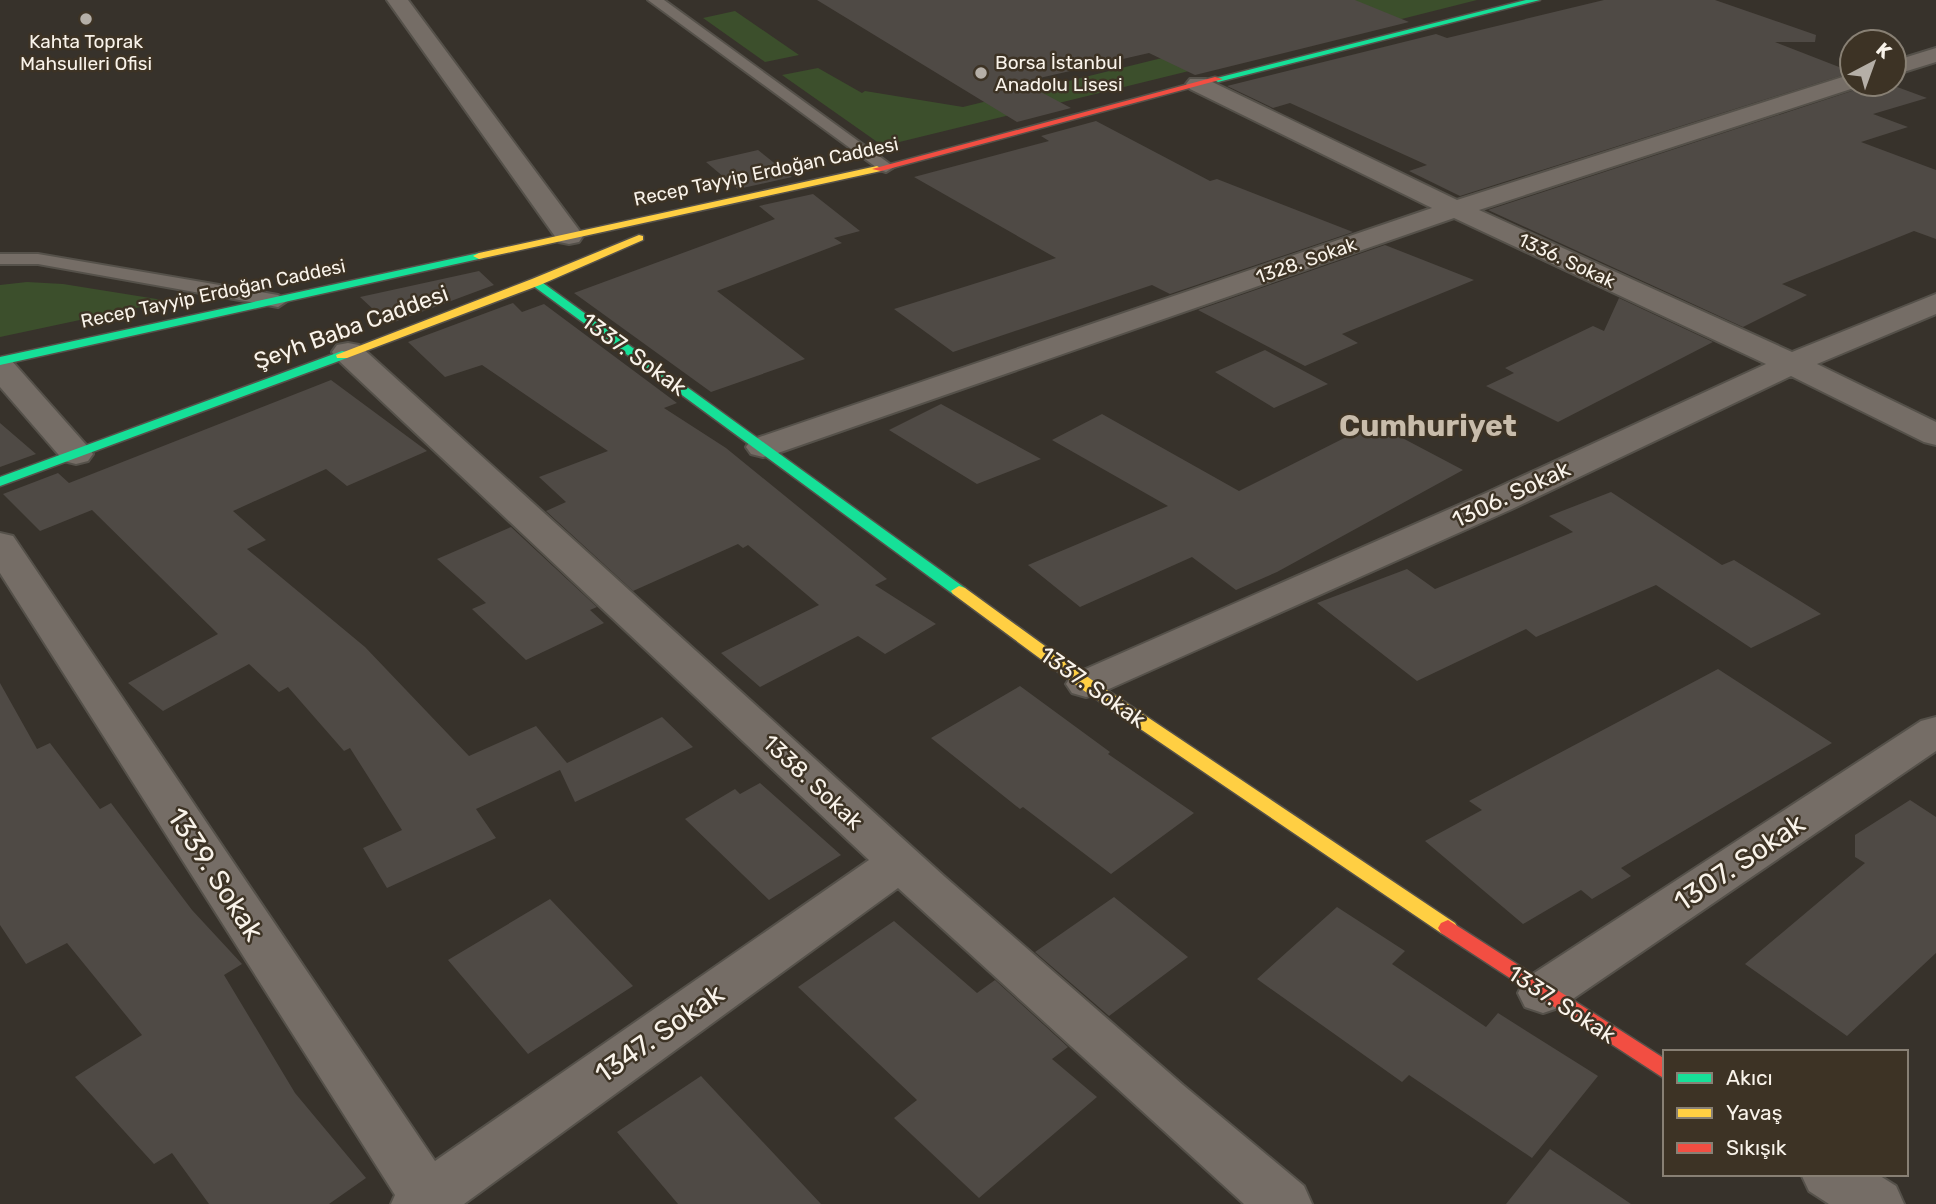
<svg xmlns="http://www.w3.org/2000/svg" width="1936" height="1204" viewBox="0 0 1936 1204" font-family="Rubik,sans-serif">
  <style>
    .green { fill: #3c4f2c }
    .building { fill: #4f4a45 }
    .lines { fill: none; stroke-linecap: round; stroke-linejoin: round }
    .lane-casing { stroke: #55514a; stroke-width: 4 }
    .street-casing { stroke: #55514a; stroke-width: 4 }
    .fast-casing { stroke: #55514a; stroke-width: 3 }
    .slow-casing { stroke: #55514a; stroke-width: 3 }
    .jam-casing { stroke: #55514a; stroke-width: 3 }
    .lane { fill: #756d66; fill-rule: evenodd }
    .street { fill: #756d66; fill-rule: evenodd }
    .fast { fill: #16e098; fill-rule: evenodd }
    .slow { fill: #ffcf43; fill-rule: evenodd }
    .jam { fill: #f24e42; fill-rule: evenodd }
    .poi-dot { fill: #b5afa7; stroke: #3d3325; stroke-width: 2.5 }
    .labels { text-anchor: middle; stroke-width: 5; stroke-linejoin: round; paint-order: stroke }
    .far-poi-label { font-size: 19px; fill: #f9f3ea; stroke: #3d3325 }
    .far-street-label { font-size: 19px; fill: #f9f3ea; stroke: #3d3325 }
    .street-label { font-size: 23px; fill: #f9f3ea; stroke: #3d3325 }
    .near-street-label { font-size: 28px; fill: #f9f3ea; stroke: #3d3325 }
    .district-label { font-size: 30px; font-weight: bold; fill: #c8bcab; stroke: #3d3325 }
  </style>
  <rect width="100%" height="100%" fill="#37322b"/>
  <path class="green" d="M 1283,0 L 1477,0 L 1358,30 Z
    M 735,11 L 799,55 L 765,62 L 703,18 Z
    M 1162,58 L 1189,71 L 883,146 L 782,75 L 818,68 L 862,93 L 865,91 L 963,107 Z
    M 27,282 L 63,284 L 169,301 L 0,337 L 0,285 Z"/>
  <path class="building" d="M 817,0 L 1355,0 L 1409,22 L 1195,75 L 1149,53 L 1022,82 L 1071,108 L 1017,122 Z
    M 1604,0 L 1715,0 L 1816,35 L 1815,42 L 1775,42 L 1852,72 L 1460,196 L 1409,171 L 1427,165 L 1290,103 L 1273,108 L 1227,86 L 1436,34 L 1447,38 Z
    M 1863,84 L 1889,84 L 1927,98 L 1873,114 L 1908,127 L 1861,142 L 1936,170 L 1936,239 L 1914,231 L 1782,284 L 1807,295 L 1743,327 L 1488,210 L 1861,88 Z
    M 1096,121 L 1210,181 L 1217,179 L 1353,232 L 1170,294 L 1152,285 L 953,352 L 894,309 L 1056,258 L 914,177 L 1049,141 L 1041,136 Z
    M 758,150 L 792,177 L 738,189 L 706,162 Z
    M 813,194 L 860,231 L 834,238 L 842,243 L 717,291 L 805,359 L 711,392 L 574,293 L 775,219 L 759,206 Z
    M 1385,245 L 1474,280 L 1342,334 L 1358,343 L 1305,366 L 1198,310 Z
    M 479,271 L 494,285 L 389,324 L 360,297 Z
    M 1619,298 L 1713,342 L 1558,422 L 1486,386 L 1514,373 L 1505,368 L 1593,326 L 1604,331 Z
    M 513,303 L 522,312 L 544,304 L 677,403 L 664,408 L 726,448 L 887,579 L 875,585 L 936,624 L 885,654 L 858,636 L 760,687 L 721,653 L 819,605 L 748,545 L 743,548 L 738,544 L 633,591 L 546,511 L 566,502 L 539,477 L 608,451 L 482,365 L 445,377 L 408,342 Z
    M 1265,350 L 1328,384 L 1274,408 L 1215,372 Z
    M 331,380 L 427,451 L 347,486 L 326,469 L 233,511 L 266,540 L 247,549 L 365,647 L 469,756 L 536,726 L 567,763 L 662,717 L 693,747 L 575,802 L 560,770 L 476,809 L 496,838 L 387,888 L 363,848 L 402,830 L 350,748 L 344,751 L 288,687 L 279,692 L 249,664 L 163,711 L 128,683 L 218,634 L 92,510 L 40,531 L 3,494 L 58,473 L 69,483 Z
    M 941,404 L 1041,459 L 977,484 L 889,430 Z
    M 1102,414 L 1239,491 L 1374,423 L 1463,470 L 1277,572 L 1236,590 L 1192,557 L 1080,607 L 1028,565 L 1168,506 L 1052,440 Z
    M 0,423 L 36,454 L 0,467 Z
    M 1611,492 L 1722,565 L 1734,560 L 1821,614 L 1751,648 L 1656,585 L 1536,637 L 1526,629 L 1417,681 L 1317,603 L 1407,569 L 1435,589 L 1573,532 L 1549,516 Z
    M 511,527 L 597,607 L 590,610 L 604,623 L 526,660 L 472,609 L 486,603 L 437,559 Z
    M 1718,669 L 1832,743 L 1621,868 L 1631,876 L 1592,899 L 1581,890 L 1523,924 L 1425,841 L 1482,810 L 1469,801 Z
    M 0,683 L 37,749 L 50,743 L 100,809 L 111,803 L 192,910 L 242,964 L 224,975 L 295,1093 L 366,1178 L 329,1204 L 209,1204 L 172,1153 L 154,1164 L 75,1077 L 142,1035 L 67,943 L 26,964 L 0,925 Z
    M 1020,686 L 1110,752 L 1108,754 L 1194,813 L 1111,874 L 1023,807 L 1020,809 L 931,738 Z
    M 760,783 L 841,855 L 769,900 L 685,819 L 735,789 L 740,794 Z
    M 1910,800 L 1936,817 L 1936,953 L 1847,1036 L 1745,964 L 1865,863 L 1855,857 L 1855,835 Z
    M 1114,897 L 1188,957 L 1109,1016 L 1035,952 Z
    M 550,899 L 633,986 L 528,1054 L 448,960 Z
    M 1337,907 L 1405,951 L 1392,964 L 1486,1027 L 1498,1013 L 1598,1076 L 1532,1158 L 1409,1075 L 1402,1082 L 1257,979 Z
    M 894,921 L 977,993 L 995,980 L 1068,1047 L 1052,1059 L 1097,1097 L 979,1198 L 894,1118 L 917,1100 L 798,987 Z
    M 701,1076 L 821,1204 L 678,1204 L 617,1132 Z
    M 1550,1149 L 1631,1204 L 1506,1204 Z"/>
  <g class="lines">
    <defs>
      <path id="lane" d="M 648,0 L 664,0 L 894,167 L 886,172 L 880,170 Z
        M 0,254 L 38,254 L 278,295 L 287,301 L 278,307 L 38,264 L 0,264 Z"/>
      <path id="street" d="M 387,0 L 408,0 L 579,230 L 583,236 L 579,242 L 569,244 L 559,242 Z
        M 1936,48 L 1936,62 L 1894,75 L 1894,61 Z
        M 1852,74 L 1852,84 L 1861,84 L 1860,86 L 1479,210 L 1792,352 L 1936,294 L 1936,314 L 1817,364 L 1936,422 L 1936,445 L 1924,442 L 1791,376 L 1512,509 L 1100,693 L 1086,697 L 1072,693 L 1066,684 L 1072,675 L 1486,493 L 1766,364 L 1454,218 L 775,454 L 763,457 L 751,454 L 746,447 L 751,440 L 1432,208 L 1190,89 L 1186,84 L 1190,79 L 1206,79 L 1457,200 Z
        M 348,343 L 359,345 L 945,877 L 1183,1085 L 1304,1186 L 1312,1204 L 1244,1204 L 898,888 L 464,1204 L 391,1204 L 395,1195 L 0,573 L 0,533 L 13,536 L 435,1161 L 869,860 L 337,359 L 332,352 L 337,345 Z
        M 0,358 L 11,360 L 88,447 L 93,454 L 88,461 L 76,464 L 64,461 L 0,387 Z
        M 1936,717 L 1936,751 L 1561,1007 L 1543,1013 L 1525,1007 L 1518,993 L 1525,979 L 1921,721 Z
        M 1801,1174 L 1877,1174 L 1896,1186 L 1904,1204 L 1829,1204 L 1809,1191 Z"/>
      <path id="fast" d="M 1526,0 L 1540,0 L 1218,82 L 1213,79 Z
        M 479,253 L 483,254 L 483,258 L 0,365 L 0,357 Z
        M 536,278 L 965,588 L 967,591 L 965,594 L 953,594 L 532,285 L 530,282 Z
        M 342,351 L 347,352 L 347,358 L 0,486 L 0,477 Z"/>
      <path id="slow" d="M 877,166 L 882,169 L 881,171 L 479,259 L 473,256 L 479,253 Z
        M 639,235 L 643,236 L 643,240 L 540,285 L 347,358 L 337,358 L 336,355 L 532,279 Z
        M 959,586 L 965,588 L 1092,680 L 1455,923 L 1458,928 L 1455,933 L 1448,936 L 1441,933 L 1080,688 L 953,594 L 951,591 Z"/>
      <path id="jam" d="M 1215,77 L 1223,79 L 881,171 L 872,169 Z
        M 1448,920 L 1665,1059 L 1665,1079 L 1441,933 L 1438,928 L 1441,923 Z"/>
    </defs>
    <use href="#lane" class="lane-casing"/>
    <use href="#street" class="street-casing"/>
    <use href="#fast" class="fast-casing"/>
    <use href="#slow" class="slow-casing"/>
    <use href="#jam" class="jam-casing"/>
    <use href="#lane" class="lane"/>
    <use href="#street" class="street"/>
    <use href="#fast" class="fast"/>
    <use href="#slow" class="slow"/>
    <use href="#jam" class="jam"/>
  </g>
  <g class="poi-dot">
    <circle cx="86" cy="19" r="7"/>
    <circle cx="981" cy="73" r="7"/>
  </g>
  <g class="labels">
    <g class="far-poi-label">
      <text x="86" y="48">Kahta Toprak<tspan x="86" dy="22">Mahsulleri Ofisi</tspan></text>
      <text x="995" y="69" text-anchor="start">Borsa İstanbul<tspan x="995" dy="22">Anadolu Lisesi</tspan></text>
    </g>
    <g class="far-street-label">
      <text transform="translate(766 171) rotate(-12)" y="7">Recep Tayyip Erdoğan Caddesi</text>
      <text transform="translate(1306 260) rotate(-19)" y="7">1328. Sokak</text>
      <text transform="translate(1567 260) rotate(25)" y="7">1336. Sokak</text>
      <text transform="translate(213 293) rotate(-12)" y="7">Recep Tayyip Erdoğan Caddesi</text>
    </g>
    <g class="street-label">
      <text transform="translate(351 327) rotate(-20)" y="8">Şeyh Baba Caddesi</text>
      <text transform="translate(634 354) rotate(36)" y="8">1337. Sokak</text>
      <text transform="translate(1511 494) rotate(-25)" y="8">1306. Sokak</text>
      <text transform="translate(1093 687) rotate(35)" y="8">1337. Sokak</text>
      <text transform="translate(813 782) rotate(43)" y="8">1338. Sokak</text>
      <text transform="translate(1562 1004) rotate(33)" y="8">1337. Sokak</text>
    </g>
    <g class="near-street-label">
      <text transform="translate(1739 862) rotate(-34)" y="10">1307. Sokak</text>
      <text transform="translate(216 874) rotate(57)" y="10">1339. Sokak</text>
      <text transform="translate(659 1033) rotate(-35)" y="10">1347. Sokak</text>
    </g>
    <g class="district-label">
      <text x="1428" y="436">Cumhuriyet</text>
    </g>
  </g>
  <rect x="1663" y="1050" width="245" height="126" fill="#3d3325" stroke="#888074" stroke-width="2"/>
  <rect x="1677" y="1073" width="35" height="10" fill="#16e098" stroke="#888074" stroke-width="2"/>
  <text x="1726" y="1085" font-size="21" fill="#f9f3ea">Akıcı</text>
  <rect x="1677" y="1108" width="35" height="10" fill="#ffcf43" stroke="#888074" stroke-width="2"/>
  <text x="1726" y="1120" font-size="21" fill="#f9f3ea">Yavaş</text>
  <rect x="1677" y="1143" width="35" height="10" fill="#f24e42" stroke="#888074" stroke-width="2"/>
  <text x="1726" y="1155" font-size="21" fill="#f9f3ea">Sıkışık</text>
  <g transform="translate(1873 63) rotate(41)"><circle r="33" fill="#3d3325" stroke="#888074" stroke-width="2"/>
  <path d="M0-5L12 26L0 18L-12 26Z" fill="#b5afa7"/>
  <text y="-10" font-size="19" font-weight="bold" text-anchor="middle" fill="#f9f3ea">K</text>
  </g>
</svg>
